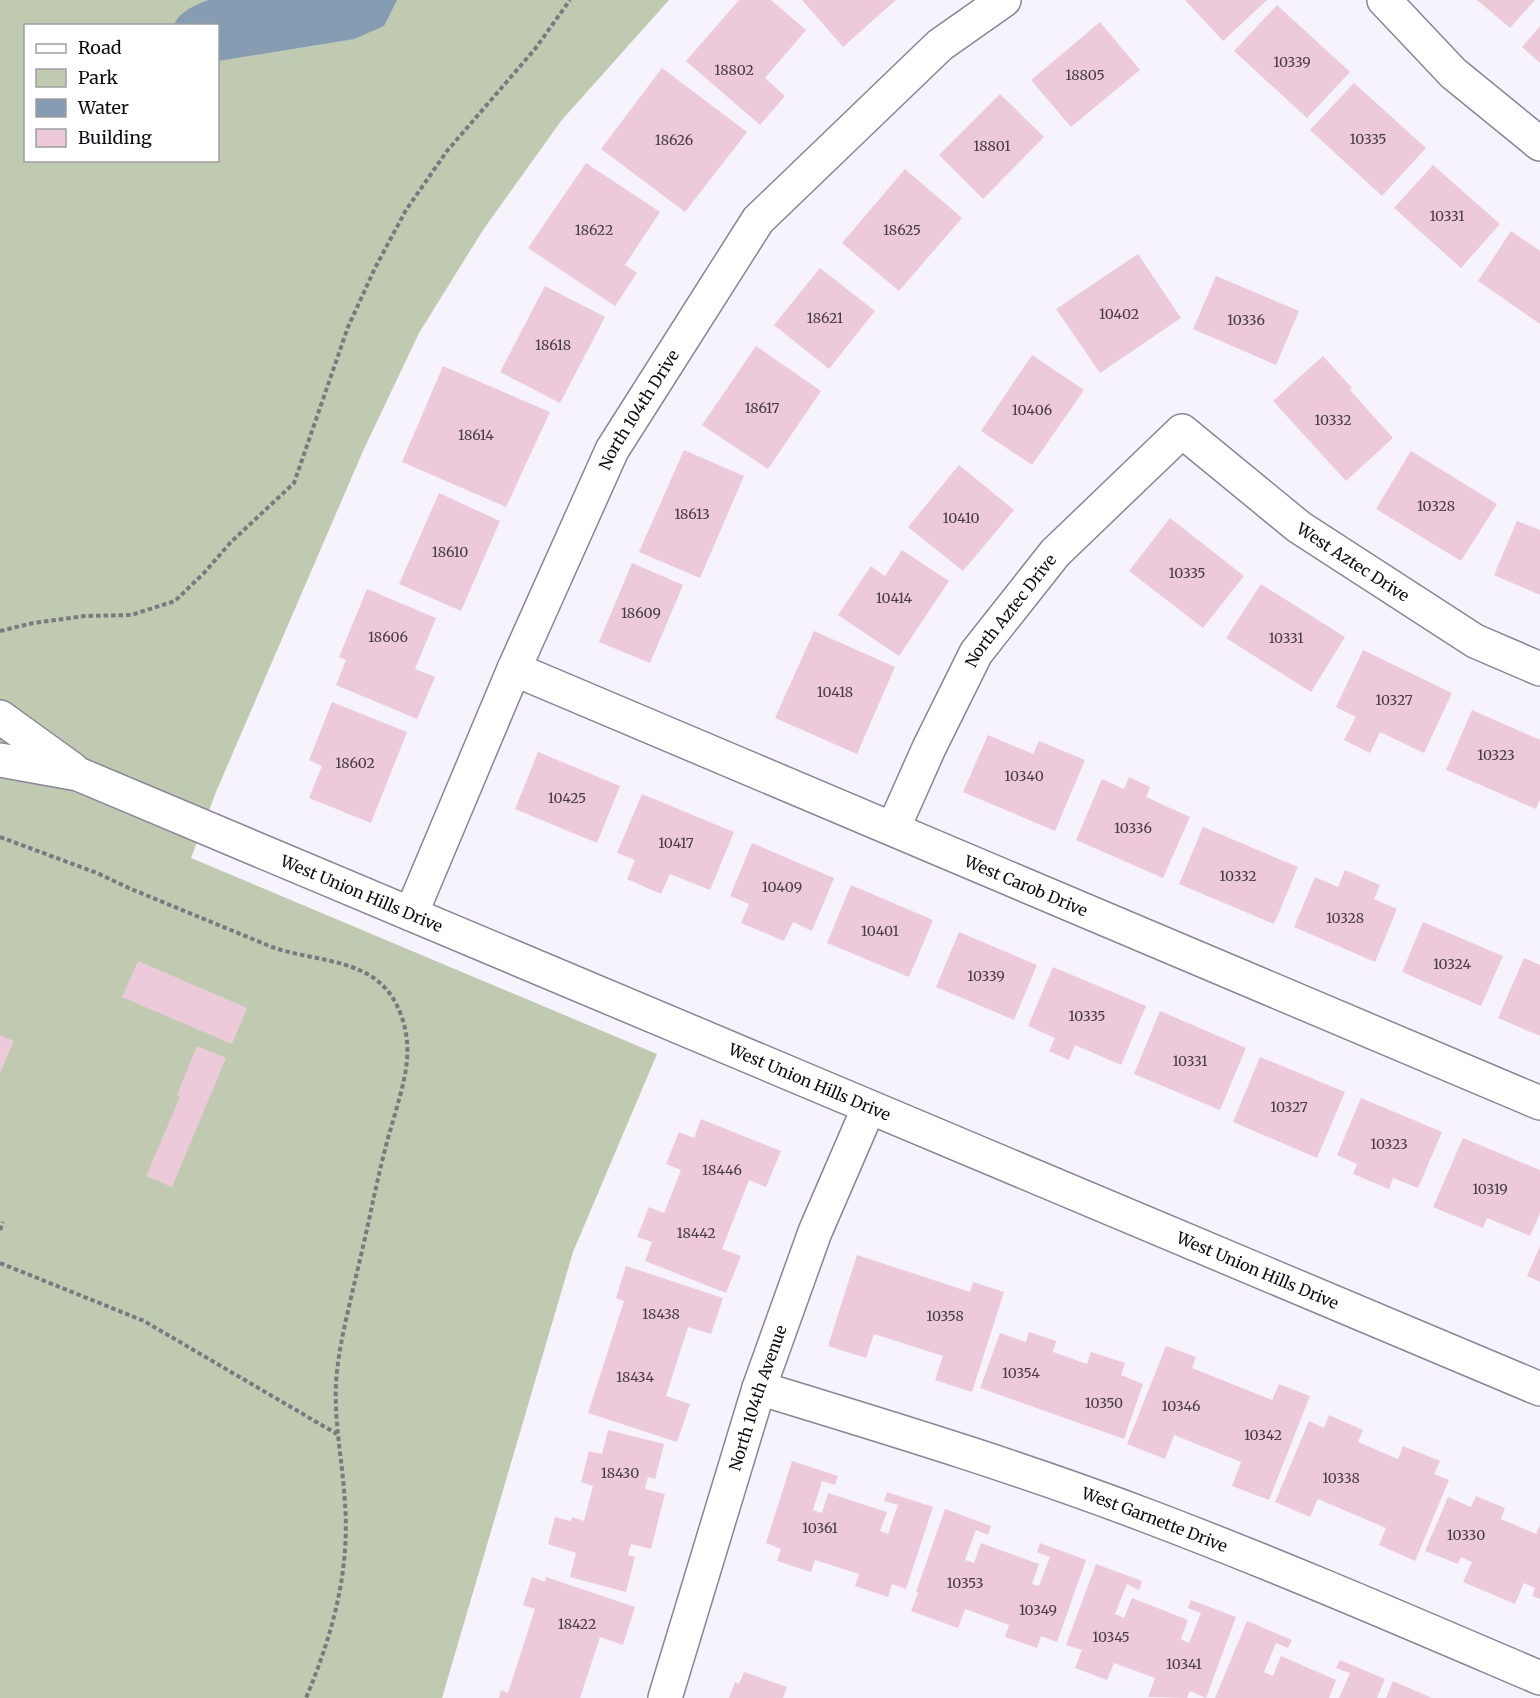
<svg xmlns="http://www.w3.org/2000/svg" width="1540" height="1698" viewBox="0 0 1540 1698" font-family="Merriweather,serif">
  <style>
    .green { fill: #bfcab1; fill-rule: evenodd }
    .water { fill: #859cb3 }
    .building { fill: #eccada }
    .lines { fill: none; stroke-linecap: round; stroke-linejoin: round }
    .minor-casing { stroke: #8a8498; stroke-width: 36 }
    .major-casing { stroke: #8a8498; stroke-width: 36 }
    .path { stroke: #7b7980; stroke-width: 4; stroke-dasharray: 4.5 3; stroke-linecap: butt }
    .minor { stroke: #fff; stroke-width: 33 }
    .major { stroke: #fff; stroke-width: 33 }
    .labels { text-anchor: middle; stroke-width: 4.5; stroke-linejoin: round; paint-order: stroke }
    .number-label { font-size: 14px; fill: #463c45 }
    .street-label { font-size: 16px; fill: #0e0c13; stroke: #fff }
  </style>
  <rect width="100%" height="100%" fill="#f6f3fc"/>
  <path class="green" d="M 0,0 L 669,0 L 561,121 L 483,230 L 419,333 L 363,451 L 216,792 L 191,858 L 657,1054 L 573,1252 L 442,1698 L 0,1698 ZM 26,26 L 218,26 L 218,160 L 26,160 Z"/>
  <path class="water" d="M 208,0 L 397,0 L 384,26 L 354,39 L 218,61 L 218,26 L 174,25 C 179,12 195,5 208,0 Z"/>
  <path class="building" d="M 739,0 L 771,0 L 806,30 L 765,78 L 785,96 L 760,125 L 686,61 Z
    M 802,0 L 896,0 L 843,47 Z
    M 1185,0 L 1267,0 L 1223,41 Z
    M 1477,0 L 1535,0 L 1510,28 Z
    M 1277,5 L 1350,72 L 1307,118 L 1234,51 Z
    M 1100,22 L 1140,70 L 1071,127 L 1031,80 Z
    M 1540,26 L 1540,63 L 1522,47 Z
    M 662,68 L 747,132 L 685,212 L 601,149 Z
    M 1354,83 L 1426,148 L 1382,196 L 1310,130 Z
    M 1000,94 L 1044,137 L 983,199 L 939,155 Z
    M 586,163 L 660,212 L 625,265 L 637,273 L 615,306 L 528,248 Z
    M 1433,165 L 1500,224 L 1461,268 L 1394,208 Z
    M 905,169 L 962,218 L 899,291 L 842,243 Z
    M 1511,231 L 1540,251 L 1540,324 L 1478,281 Z
    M 1138,254 L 1181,318 L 1100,373 L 1056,309 Z
    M 820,268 L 875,311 L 829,369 L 774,325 Z
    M 1216,276 L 1299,311 L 1276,365 L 1193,329 Z
    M 545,286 L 605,317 L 560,403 L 500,372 Z
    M 756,346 L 821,391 L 768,469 L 702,425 Z
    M 1032,355 L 1084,390 L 1032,465 L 981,431 Z
    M 1323,356 L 1352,388 L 1350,390 L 1393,438 L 1346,481 L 1273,401 Z
    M 443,366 L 550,412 L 506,507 L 402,462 Z
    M 684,450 L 744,476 L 700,578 L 639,552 Z
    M 1411,451 L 1497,504 L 1461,561 L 1376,509 Z
    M 959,465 L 1014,510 L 963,571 L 908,527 Z
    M 439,493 L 500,521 L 461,611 L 399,584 Z
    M 1170,518 L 1244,576 L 1203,628 L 1129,571 Z
    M 1517,521 L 1540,530 L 1540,595 L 1494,575 Z
    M 902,550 L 949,581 L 899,656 L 838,615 L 871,566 L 885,576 Z
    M 632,563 L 683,585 L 650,663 L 599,642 Z
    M 1261,584 L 1345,637 L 1311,692 L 1226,638 Z
    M 367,589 L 436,618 L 415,669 L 435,677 L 417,719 L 336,685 L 346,660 L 339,657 Z
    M 814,631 L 895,667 L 857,754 L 775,718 Z
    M 1363,650 L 1452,693 L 1424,753 L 1380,732 L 1370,753 L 1344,740 L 1356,717 L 1336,707 Z
    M 332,702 L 407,732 L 371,823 L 309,798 L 322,766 L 309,760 Z
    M 1472,710 L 1540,740 L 1540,799 L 1536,809 L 1446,770 Z
    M 988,735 L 1033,754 L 1039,741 L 1085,760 L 1055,831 L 963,792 Z
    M 538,752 L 620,786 L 597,843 L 515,809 Z
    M 1129,777 L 1150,787 L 1146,797 L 1190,817 L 1163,878 L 1076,840 L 1102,779 L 1124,789 Z
    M 642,794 L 734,832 L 710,890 L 670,874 L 661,894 L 627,879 L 635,860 L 617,853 Z
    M 1203,827 L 1298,867 L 1274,924 L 1179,884 Z
    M 752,843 L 834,878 L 812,931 L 793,922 L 784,941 L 741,923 L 749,904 L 730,896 Z
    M 1345,870 L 1380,885 L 1374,899 L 1397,909 L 1375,962 L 1294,927 L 1315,877 L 1338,887 Z
    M 851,885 L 933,920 L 909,977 L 827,943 Z
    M 1423,922 L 1503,956 L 1481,1006 L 1402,972 Z
    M 959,932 L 1037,965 L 1014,1020 L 936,987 Z
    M 1524,958 L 1540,965 L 1540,1036 L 1498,1018 Z
    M 138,961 L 247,1008 L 232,1044 L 122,997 Z
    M 1053,967 L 1146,1006 L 1121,1065 L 1075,1045 L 1069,1060 L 1049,1051 L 1055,1038 L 1028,1026 Z
    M 1160,1011 L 1246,1048 L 1220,1110 L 1134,1074 Z
    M 0,1035 L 14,1041 L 0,1073 Z
    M 197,1046 L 226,1058 L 172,1187 L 146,1176 L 180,1097 L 177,1095 Z
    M 1260,1057 L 1345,1092 L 1317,1158 L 1233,1122 Z
    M 1361,1098 L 1442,1132 L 1418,1188 L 1393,1178 L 1389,1189 L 1353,1174 L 1357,1164 L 1337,1155 Z
    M 701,1119 L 781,1151 L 766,1187 L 749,1180 L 722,1249 L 741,1256 L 726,1293 L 645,1261 L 652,1242 L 637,1237 L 649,1207 L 664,1213 L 681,1170 L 666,1164 L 679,1132 L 694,1138 Z
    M 1463,1138 L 1540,1170 L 1540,1213 L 1530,1236 L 1487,1218 L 1483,1228 L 1433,1207 Z
    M 1540,1246 L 1540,1282 L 1527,1276 Z
    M 857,1255 L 970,1292 L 973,1282 L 1004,1292 L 972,1392 L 935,1380 L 943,1356 L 874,1334 L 866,1358 L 828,1346 Z
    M 626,1266 L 723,1298 L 711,1334 L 688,1327 L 666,1396 L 690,1404 L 677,1442 L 588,1413 L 624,1301 L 616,1298 Z
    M 1029,1332 L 1056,1341 L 1053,1352 L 1087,1364 L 1091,1352 L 1125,1363 L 1121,1375 L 1143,1384 L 1124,1439 L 980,1388 L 1000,1333 L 1026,1342 Z
    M 1166,1346 L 1196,1357 L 1192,1368 L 1272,1400 L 1279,1384 L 1310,1396 L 1269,1500 L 1232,1486 L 1241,1462 L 1174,1435 L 1165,1459 L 1127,1444 Z
    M 1329,1415 L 1363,1430 L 1358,1442 L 1398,1459 L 1403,1446 L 1440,1461 L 1434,1474 L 1449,1480 L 1415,1561 L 1379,1545 L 1386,1528 L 1318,1499 L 1310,1517 L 1275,1502 L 1309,1421 L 1324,1428 Z
    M 608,1430 L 664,1444 L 655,1479 L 648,1477 L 645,1489 L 665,1494 L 651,1549 L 631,1544 L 628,1555 L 635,1557 L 626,1592 L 570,1577 L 576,1553 L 548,1544 L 555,1517 L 571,1521 L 572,1517 L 584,1521 L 593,1486 L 581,1482 L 589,1451 L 602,1454 Z
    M 792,1461 L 838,1476 L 835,1485 L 822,1481 L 813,1510 L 822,1513 L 828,1493 L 887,1512 L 880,1531 L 888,1534 L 898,1505 L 884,1501 L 887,1492 L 933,1507 L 906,1589 L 892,1584 L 888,1597 L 855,1586 L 859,1574 L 815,1560 L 811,1572 L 777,1561 L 781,1549 L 766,1543 Z
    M 1476,1496 L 1505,1508 L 1501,1519 L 1536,1534 L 1540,1525 L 1540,1599 L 1532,1596 L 1535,1588 L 1524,1583 L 1515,1604 L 1463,1582 L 1472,1562 L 1461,1557 L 1458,1564 L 1425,1551 L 1448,1497 L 1471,1507 Z
    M 945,1509 L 991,1526 L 988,1535 L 976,1530 L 965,1560 L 974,1563 L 981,1543 L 1039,1564 L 1032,1584 L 1039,1586 L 1050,1557 L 1037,1552 L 1040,1543 L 1086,1560 L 1057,1642 L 1041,1636 L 1037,1648 L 1005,1637 L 1009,1625 L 965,1609 L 958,1628 L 911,1611 L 918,1593 L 916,1592 Z
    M 1096,1564 L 1142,1581 L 1139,1590 L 1127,1584 L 1115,1614 L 1124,1618 L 1132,1598 L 1188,1620 L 1181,1639 L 1189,1643 L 1201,1613 L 1188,1608 L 1191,1600 L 1236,1617 L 1206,1698 L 1190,1691 L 1187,1698 L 1148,1697 L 1155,1678 L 1114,1663 L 1107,1680 L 1075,1668 L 1082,1650 L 1066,1645 Z
    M 532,1577 L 545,1582 L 546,1577 L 635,1607 L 623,1645 L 600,1637 L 580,1698 L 499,1698 L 501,1690 L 508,1693 L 535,1609 L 523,1605 Z
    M 1247,1621 L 1292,1640 L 1288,1648 L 1276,1643 L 1264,1672 L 1273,1676 L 1281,1656 L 1336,1680 L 1329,1698 L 1215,1698 Z
    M 1340,1660 L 1385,1679 L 1377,1698 L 1339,1698 L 1350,1673 L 1336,1668 Z
    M 744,1672 L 787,1687 L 783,1698 L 729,1698 L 735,1682 L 739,1684 Z
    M 1393,1681 L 1432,1698 L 1386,1698 Z"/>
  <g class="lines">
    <defs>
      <g id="minor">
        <path d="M 1384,0 L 1453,73 L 1540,144"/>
        <path id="s1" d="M 514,669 L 1540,1103"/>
        <path id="s2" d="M 893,829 L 929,748 L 976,653 L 1055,553 L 1182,431 L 1299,527 L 1475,641 L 1540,669"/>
        <path id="s3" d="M 411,914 L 514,669 L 612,450 L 758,220 L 940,45 L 1004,0"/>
        <path id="s4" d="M 759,1388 C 890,1428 1022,1468 1150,1517 C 1282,1567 1411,1623 1540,1678"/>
        <path id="s5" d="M 665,1698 L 759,1388 L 815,1232 L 869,1107"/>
      </g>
      <g id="major">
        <path d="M 0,717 L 72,769"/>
        <path id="s6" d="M 0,760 L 78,774 L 1540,1389"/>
      </g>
    </defs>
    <use href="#minor" class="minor-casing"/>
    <use href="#major" class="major-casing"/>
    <path class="path" d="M 0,631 L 33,623 L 85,616 L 131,615 L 175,601 L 204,573 L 231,542 L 294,483 L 348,327 L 375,268 L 406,210 L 447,151 L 535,49 L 570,0
      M 0,837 L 97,873 L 131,889 L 272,947 C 320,964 380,956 401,1015 C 415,1052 403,1085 393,1121 C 385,1147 379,1174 373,1201 C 367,1230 360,1260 353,1289 C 346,1320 338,1351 336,1383 C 334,1424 343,1464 345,1504 C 350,1572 332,1636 306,1698
      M 0,1230 L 3,1222
      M 0,1263 L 144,1321 L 337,1434"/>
    <use href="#minor" class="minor"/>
    <use href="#major" class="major"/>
  </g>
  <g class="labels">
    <g class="number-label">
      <text x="1292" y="67">10339</text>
      <text x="734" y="75">18802</text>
      <text x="1085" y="80">18805</text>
      <text x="1368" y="144">10335</text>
      <text x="674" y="145">18626</text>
      <text x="992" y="151">18801</text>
      <text x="1447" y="221">10331</text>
      <text x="594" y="235">18622</text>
      <text x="902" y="235">18625</text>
      <text x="1119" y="319">10402</text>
      <text x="825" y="323">18621</text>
      <text x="1246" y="325">10336</text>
      <text x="553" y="350">18618</text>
      <text x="762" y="413">18617</text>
      <text x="1032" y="415">10406</text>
      <text x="1333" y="425">10332</text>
      <text x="476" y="440">18614</text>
      <text x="1436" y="511">10328</text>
      <text x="692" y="519">18613</text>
      <text x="961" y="523">10410</text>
      <text x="450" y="557">18610</text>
      <text x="1187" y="578">10335</text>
      <text x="894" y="603">10414</text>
      <text x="641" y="618">18609</text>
      <text x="388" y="642">18606</text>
      <text x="1286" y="643">10331</text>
      <text x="835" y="697">10418</text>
      <text x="1394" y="705">10327</text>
      <text x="1496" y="760">10323</text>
      <text x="355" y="768">18602</text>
      <text x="1024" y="781">10340</text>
      <text x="567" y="803">10425</text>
      <text x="1133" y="833">10336</text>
      <text x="676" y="848">10417</text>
      <text x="1238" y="881">10332</text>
      <text x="782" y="892">10409</text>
      <text x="1345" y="923">10328</text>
      <text x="880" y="936">10401</text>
      <text x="1452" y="969">10324</text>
      <text x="986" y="981">10339</text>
      <text x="1087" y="1021">10335</text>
      <text x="1190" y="1066">10331</text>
      <text x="1289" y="1112">10327</text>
      <text x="1389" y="1149">10323</text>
      <text x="722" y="1175">18446</text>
      <text x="1490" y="1194">10319</text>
      <text x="696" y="1238">18442</text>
      <text x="661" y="1319">18438</text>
      <text x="945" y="1321">10358</text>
      <text x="1021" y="1378">10354</text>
      <text x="635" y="1382">18434</text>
      <text x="1104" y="1408">10350</text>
      <text x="1181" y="1411">10346</text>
      <text x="1263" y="1440">10342</text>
      <text x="620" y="1478">18430</text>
      <text x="1341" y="1483">10338</text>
      <text x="820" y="1533">10361</text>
      <text x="1466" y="1540">10330</text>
      <text x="965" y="1588">10353</text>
      <text x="1038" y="1615">10349</text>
      <text x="577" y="1629">18422</text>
      <text x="1111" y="1642">10345</text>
      <text x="1184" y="1669">10341</text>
    </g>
    <g class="street-label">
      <text dy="6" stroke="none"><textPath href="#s3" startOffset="554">North 104th Drive</textPath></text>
      <text dy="6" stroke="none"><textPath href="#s2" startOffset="714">West Aztec Drive</textPath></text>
      <text dy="6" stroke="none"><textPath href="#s2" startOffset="249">North Aztec Drive</textPath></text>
      <text dy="6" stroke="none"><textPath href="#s1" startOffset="556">West Carob Drive</textPath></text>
      <text dy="6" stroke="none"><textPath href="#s6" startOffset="387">West Union Hills Drive</textPath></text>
      <text dy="6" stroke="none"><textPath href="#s6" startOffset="873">West Union Hills Drive</textPath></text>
      <text dy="6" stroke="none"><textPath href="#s6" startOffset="1359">West Union Hills Drive</textPath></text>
      <text dy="6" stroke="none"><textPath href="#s5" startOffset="314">North 104th Avenue</textPath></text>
      <text dy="6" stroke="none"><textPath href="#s4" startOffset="417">West Garnette Drive</textPath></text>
    </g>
  </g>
  <rect x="24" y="24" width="195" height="138" fill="#ffffff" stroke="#9f9ea1" stroke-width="1.5"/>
  <rect x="36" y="44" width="30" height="9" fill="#ffffff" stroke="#9f9ea1" stroke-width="1.5"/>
  <text x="78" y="54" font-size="18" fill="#0e0c13">Road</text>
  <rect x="36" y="69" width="30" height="18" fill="#bfcab1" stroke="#9f9ea1" stroke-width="1.5"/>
  <text x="78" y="84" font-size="18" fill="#0e0c13">Park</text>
  <rect x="36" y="99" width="30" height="18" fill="#859cb3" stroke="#9f9ea1" stroke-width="1.5"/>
  <text x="78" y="114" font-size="18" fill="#0e0c13">Water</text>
  <rect x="36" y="129" width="30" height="18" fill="#eccada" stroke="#9f9ea1" stroke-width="1.5"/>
  <text x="78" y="144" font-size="18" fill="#0e0c13">Building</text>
</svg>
